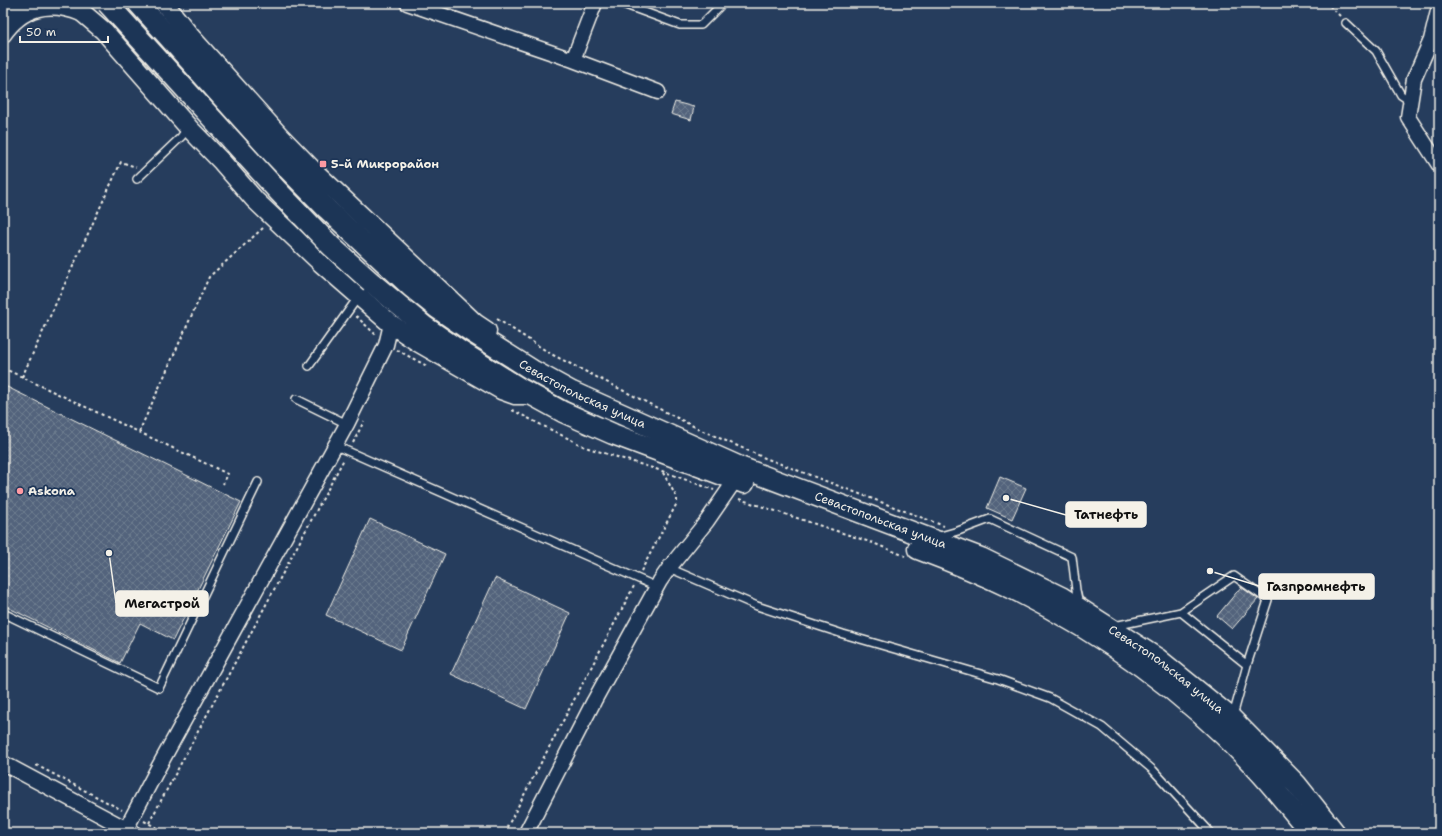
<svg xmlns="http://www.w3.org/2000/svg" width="1442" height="836" viewBox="0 0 1442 836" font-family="'Shantell Sans',sans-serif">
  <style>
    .building { fill: url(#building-cross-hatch); stroke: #f4f1e8 }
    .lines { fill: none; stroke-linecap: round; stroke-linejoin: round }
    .service-casing { stroke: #f4f1e8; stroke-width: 10 }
    .minor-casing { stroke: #f4f1e8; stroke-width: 17 }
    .tertiary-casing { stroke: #f4f1e8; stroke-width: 21 }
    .secondary-casing { stroke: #f4f1e8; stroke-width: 23 }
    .path { stroke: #f4f1e8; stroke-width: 2; stroke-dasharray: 3 3; stroke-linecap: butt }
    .service { stroke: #1d3557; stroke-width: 7 }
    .minor { stroke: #1d3557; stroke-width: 14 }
    .tertiary { stroke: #1d3557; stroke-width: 18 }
    .secondary { stroke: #1d3557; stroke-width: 20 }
    .secondary-bridge-casing { stroke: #f4f1e8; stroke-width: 23; stroke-linecap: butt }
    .secondary-bridge { stroke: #1d3557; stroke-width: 20 }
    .poi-dot { fill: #ff9aa2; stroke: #1d3557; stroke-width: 1.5 }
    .labels { text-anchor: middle; stroke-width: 3.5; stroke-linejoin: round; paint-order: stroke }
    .poi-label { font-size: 12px; font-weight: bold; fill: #f4f1e8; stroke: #1d3557; text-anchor: start }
    .street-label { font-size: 12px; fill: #f4f1e8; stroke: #1d3557 }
    .leader { fill: none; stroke: #f4f1e8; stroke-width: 1.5 }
    .callout-dot { fill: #f4f1e8; stroke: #1d3557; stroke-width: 1.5 }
    .callout { fill: #f4f1e8; stroke: #f4f1e8; stroke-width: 1.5 }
    .callout-label { font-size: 13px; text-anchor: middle; font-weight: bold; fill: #111 }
  </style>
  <defs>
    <pattern id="building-cross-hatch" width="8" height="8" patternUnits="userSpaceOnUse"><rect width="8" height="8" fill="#52647b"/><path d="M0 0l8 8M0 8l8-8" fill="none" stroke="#6c7b8e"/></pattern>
  </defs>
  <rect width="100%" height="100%" fill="#263d5d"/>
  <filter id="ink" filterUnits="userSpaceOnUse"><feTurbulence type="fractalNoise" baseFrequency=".025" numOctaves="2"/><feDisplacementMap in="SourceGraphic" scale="8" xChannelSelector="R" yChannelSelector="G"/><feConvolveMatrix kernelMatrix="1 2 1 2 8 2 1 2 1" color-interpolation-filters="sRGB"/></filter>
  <g filter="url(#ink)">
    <path class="building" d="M 675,102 L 694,107 L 691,120 L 671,114 Z
      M 3,385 L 241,502 L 173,640 L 140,623 L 120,663 L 3,605 Z
      M 1000,477 L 1026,488 L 1012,519 L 987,508 Z
      M 370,519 L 445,554 L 401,650 L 326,615 Z
      M 495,578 L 570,613 L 526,709 L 451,674 Z
      M 1241,587 L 1258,599 L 1232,629 L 1217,616 Z"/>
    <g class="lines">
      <defs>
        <path id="service" d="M 620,3 L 680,25 L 701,25 L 723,3
          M 1346,23 L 1376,51 L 1401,95 L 1410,101
          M 137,179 L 181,137 L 188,128
          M 309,366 L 359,296
          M 296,399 L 347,424
          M 336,446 L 657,587
          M 937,537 L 958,531 L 990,519 L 1072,557 L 1076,590 L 1079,604
          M 669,568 L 757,606 L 843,634 L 998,679 L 1050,698 L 1102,727 L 1153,770 L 1211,833
          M 1181,612 L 1247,665
          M 3,613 L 159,688 L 258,482
          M 1114,626 L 1181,612 L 1234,576 L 1268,600 L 1247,665 L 1233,716"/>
        <path id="minor" d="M 407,3 L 573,60 L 658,92
          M 1439,7 L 1431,40 L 1414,79 L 1408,117 L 1439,165
          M 3,14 L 21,3
          M 3,36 C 23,7 49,1 81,14
          M 573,60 L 595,3
          M 3,763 L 134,833
          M 126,829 L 158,768 L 347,424 L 386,345 L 391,324
          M 526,833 L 594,701 L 660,581 L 669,568 L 707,521 L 736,479"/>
        <path id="tertiary" d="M 71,3 L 104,31 L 189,128 L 222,162 L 255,200 L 321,263 L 391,324 L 419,343 L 501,390 L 515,395 L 529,395
          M 164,3 L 191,37 L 279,135 L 315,172 L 475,323 L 487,331"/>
        <g id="secondary">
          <path id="s1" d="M 138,3 L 273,154 L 327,209 L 411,287 L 437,308 L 472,332 L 532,370 L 572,392 L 740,467 L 981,558 L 1061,597 L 1158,659 L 1232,719 L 1296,784 L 1335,833"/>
          <path d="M 371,282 L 424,326 L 460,351 L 521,389 L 563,412 L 613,434 L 744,483"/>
          <path d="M 918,549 C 950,561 982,574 1013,589 C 1102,633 1186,693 1254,766 C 1274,787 1292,811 1311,833"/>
        </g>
      </defs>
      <use href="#service" class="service-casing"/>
      <use href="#minor" class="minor-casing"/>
      <use href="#tertiary" class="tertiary-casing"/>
      <use href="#secondary" class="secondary-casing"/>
      <path class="path" d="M 1324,3 L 1330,6 L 1340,16
        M 356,316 L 376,335
        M 497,319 L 551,354 L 701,430 L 765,458 L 944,526
        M 397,350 L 427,366
        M 3,368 L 228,474 L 223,484
        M 22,377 L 121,162 L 136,167
        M 512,410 L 585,447 L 662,471 L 714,490
        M 139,432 L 209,277 L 263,228
        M 353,443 L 364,421
        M 739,499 L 873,543 L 905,556
        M 641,571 L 677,503 L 677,498 L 662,471
        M 3,747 L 9,751
        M 36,765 L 122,810
        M 144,821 L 167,833
        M 149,823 L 344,459
        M 504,833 L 634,586"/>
      <use href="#service" class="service"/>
      <use href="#minor" class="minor"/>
      <use href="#tertiary" class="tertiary"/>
      <use href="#secondary" class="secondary"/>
      <defs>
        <path id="secondary-bridge" d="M 107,3 L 278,191 L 331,246 L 371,282"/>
      </defs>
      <use href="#secondary-bridge" class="secondary-bridge-casing"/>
      <use href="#secondary-bridge" class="secondary-bridge"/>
    </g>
  </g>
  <g class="poi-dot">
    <rect x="319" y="160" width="8" height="8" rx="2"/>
    <circle cx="20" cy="491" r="4"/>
  </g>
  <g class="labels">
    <g class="poi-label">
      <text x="331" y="168">5-й Микрорайон</text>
      <text x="28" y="495">Askona</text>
    </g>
    <g class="street-label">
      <text dy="4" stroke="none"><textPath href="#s1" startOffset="597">Севастопольская улица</textPath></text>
      <text dy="4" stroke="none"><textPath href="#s1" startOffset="921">Севастопольская улица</textPath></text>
      <text dy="4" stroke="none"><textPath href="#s1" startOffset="1245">Севастопольская улица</textPath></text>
    </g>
  </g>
  <path class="leader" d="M1006 498L1066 515M1210 571L1259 586M109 553L116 603"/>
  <g class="callout-dot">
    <circle cx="1006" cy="498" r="4"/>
    <circle cx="1210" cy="571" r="4"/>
    <circle cx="109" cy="553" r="4"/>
  </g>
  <g class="callout">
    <rect x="1066" y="502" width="80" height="25" rx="4"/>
    <rect x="1259" y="574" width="115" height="25" rx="4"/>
    <rect x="116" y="591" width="92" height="25" rx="4"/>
  </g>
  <g class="callout-label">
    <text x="1106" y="519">Татнефть</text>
    <text x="1316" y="591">Газпромнефть</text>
    <text x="162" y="608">Мегастрой</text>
  </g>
  <rect width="1442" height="836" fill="none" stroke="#1d3557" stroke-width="16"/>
  <rect x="8" y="8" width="1426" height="820" fill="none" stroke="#f4f1e8" stroke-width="1.5" filter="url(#ink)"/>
  <path d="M20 36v6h88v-6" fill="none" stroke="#f4f1e8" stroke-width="2"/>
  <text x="26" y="36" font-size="12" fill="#f4f1e8" stroke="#1d3557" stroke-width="3" paint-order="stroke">50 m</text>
</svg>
